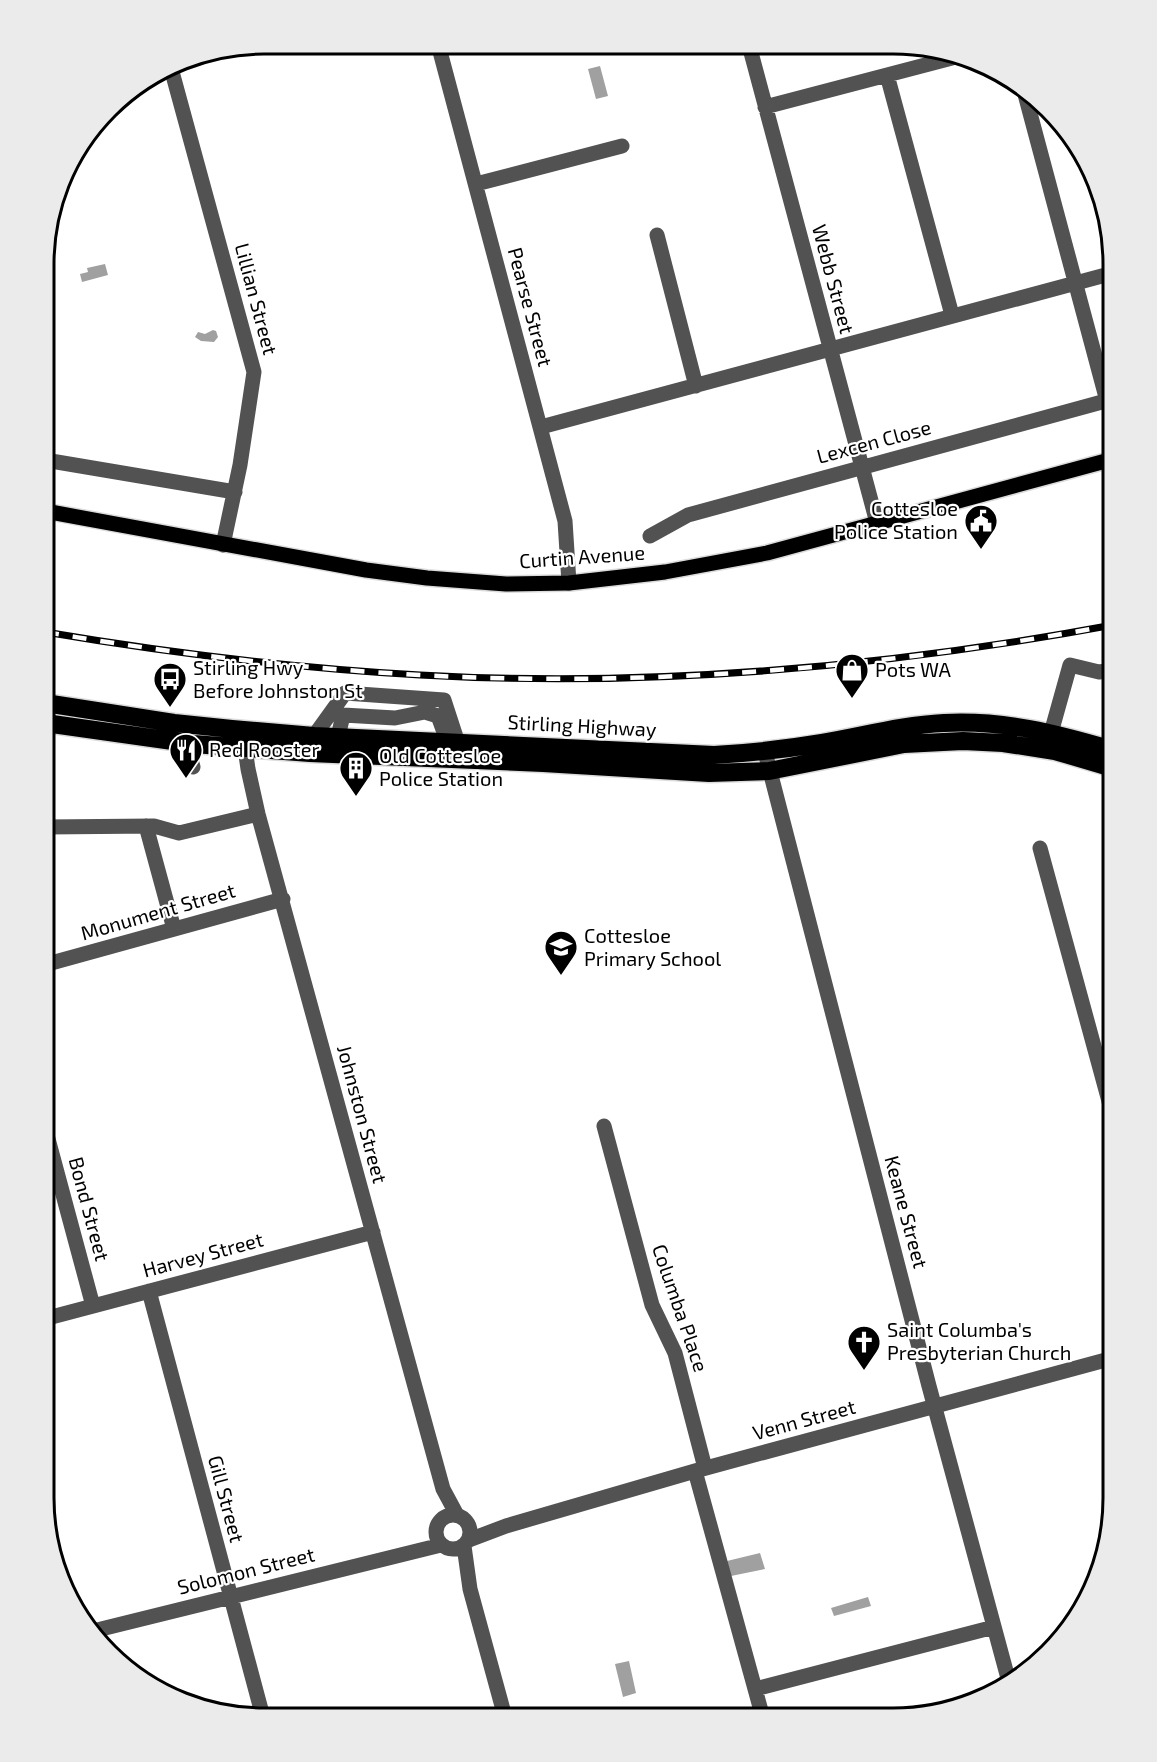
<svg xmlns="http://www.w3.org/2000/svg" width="1157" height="1762" viewBox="0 0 1157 1762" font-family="'Exo 2',sans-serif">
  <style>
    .water { fill: #a0a0a0 }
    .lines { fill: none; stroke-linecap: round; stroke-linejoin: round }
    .major-casing { stroke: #dbdbdb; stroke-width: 18 }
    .highway-casing { stroke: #dbdbdb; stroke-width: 21 }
    .minor { stroke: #525252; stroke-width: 15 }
    .major { stroke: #000; stroke-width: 15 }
    .highway { stroke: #000; stroke-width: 18 }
    .rail-casing { stroke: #000; stroke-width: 7 }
    .rail { stroke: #fff; stroke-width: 4.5; stroke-dasharray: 14; stroke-linecap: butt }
    .labels { text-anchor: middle; stroke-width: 4.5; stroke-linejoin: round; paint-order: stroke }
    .street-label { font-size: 20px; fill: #000; stroke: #fff }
    .poi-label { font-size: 20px; fill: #000; stroke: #fff; text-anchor: start }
    .rim { fill: none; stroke: #000; stroke-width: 3 }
  </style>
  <rect width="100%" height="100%" fill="#fff"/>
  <path class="water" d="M 600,66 L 608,96 L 596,99 L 588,69 Z
    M 105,264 L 108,275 L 82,282 L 80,274 L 88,272 L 87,268 Z
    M 213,330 L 216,331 L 218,337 L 214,342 L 201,341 L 195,337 L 198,332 L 205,334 Z
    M 760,1553 L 765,1569 L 731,1576 L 727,1561 Z
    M 868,1597 L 871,1606 L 834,1616 L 831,1608 Z
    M 629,1661 L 636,1693 L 623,1697 L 615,1664 Z"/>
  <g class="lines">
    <defs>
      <path id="major" d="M 45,511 L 366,570 L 427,578 L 506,584 L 569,583 L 665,572 L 767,553 L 1113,459"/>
      <path id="highway" d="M 45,703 L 174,723 L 232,729 L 314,736 L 714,755 C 751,753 786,749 822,743 C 863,736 903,725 944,723 C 1005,720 1055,733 1113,750
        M 45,723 L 194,744 L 310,753 L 543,763 L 709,773 L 769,771 L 904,744 L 963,741 L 1003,743 L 1055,751 L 1113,768"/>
    </defs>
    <use href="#major" class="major-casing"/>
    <use href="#highway" class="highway-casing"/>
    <path class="minor" d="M 438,44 L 565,521 L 569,583
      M 749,45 L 877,523
      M 171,68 L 254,372 L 240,465 L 223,545
      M 887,75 L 952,315
      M 1023,87 L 1107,401
      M 765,107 L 952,58
      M 476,184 L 622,146
      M 657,235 L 696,386
      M 541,427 L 1113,273
      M 45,460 L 235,492
      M 650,536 L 688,515 L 1113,399
      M 1051,733 L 1070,665 L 1099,672 L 1113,670
      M 338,737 L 343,715 L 395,718 L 425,712 L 438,716 L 445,735
      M 312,744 L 314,736 L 345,693 L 444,700 L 458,743
      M 245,748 L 248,769 L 258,814 L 443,1489 L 457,1515
      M 765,752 L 929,1386 L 1009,1682
      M 193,767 L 190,756 L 194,744
      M 146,826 L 174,929
      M 45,827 L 154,826 L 179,833 L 258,814
      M 1040,848 L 1113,1116
      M 44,965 L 283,899
      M 44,1124 L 93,1306
      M 604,1126 L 652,1305 L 675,1353 L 705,1468
      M 149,1291 L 263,1717
      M 44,1319 L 373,1232
      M 695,1471 L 763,1718
      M436 1532a17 17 0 1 1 34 0a17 17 0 1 1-34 0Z
      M 469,1540 L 506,1526 L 695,1471 L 1113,1358
      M 464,1546 L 470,1589 L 505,1717
      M 89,1632 L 441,1545
      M 755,1689 L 994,1627"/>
    <use href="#major" class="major"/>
    <use href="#highway" class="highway"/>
    <defs>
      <path id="rail" d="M 45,632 C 169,653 294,668 420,675 C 652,688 885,667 1113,625"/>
    </defs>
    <use href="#rail" class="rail-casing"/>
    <use href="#rail" class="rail"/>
  </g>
  <defs>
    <symbol id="civic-pin" viewBox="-11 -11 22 30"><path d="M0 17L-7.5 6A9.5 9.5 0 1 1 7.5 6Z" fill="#000" stroke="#fff"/><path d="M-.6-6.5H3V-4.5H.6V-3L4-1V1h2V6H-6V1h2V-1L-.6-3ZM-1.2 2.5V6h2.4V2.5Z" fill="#fff"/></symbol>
    <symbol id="shop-pin" viewBox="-11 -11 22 30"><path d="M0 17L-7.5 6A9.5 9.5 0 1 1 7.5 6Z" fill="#000" stroke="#fff"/><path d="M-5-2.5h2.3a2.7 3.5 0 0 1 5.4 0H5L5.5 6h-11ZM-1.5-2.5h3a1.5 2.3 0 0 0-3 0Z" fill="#fff"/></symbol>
    <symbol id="bus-pin" viewBox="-11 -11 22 30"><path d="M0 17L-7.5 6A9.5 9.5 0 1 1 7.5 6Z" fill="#000" stroke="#fff"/><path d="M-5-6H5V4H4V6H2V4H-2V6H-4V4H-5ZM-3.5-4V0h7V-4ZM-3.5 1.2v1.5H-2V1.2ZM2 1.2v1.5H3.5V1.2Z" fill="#fff"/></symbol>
    <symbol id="restaurant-pin" viewBox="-11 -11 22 30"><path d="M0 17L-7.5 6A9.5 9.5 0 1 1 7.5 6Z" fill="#000" stroke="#fff"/><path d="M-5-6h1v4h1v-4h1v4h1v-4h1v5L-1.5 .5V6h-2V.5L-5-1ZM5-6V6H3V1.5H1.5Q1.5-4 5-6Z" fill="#fff"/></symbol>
    <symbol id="building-pin" viewBox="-11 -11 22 30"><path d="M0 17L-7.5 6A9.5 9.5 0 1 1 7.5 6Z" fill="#000" stroke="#fff"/><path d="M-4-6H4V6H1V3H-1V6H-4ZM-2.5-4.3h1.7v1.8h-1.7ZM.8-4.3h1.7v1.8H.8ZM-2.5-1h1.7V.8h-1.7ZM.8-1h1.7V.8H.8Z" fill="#fff"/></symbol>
    <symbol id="school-pin" viewBox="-11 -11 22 30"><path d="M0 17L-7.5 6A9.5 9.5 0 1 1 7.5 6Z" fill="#000" stroke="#fff"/><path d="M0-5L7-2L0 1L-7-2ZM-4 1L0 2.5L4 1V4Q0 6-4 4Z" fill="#fff"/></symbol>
    <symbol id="church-pin" viewBox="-11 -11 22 30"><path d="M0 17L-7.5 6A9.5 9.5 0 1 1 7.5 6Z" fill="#000" stroke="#fff"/><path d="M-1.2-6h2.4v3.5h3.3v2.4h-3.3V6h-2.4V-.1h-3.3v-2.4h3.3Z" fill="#fff"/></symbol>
  </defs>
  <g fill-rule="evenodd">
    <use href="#civic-pin" x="962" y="502" width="38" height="52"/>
    <use href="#shop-pin" x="833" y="651" width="38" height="52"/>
    <use href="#bus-pin" x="151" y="660" width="38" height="52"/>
    <use href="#restaurant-pin" x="167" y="731" width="38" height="52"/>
    <use href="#building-pin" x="337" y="749" width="38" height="52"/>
    <use href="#school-pin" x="542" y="928" width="38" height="52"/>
    <use href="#church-pin" x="845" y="1323" width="38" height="52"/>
  </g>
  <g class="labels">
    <g class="street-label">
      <text transform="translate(833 279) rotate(75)" y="7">Webb Street</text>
      <text transform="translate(256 299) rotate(75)" y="7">Lillian Street</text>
      <text transform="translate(530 307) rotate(75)" y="7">Pearse Street</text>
      <text transform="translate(874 442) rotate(-15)" y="7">Lexcen Close</text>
      <text transform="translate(582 557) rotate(-4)" y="7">Curtin Avenue</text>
      <text transform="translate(582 726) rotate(3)" y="7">Stirling Highway</text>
      <text transform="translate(158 912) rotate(-16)" y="7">Monument Street</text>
      <text transform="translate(362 1114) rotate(75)" y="7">Johnston Street</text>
      <text transform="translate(89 1209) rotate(75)" y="7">Bond Street</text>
      <text transform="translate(906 1212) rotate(75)" y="7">Keane Street</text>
      <text transform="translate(203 1255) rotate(-15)" y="7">Harvey Street</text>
      <text transform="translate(680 1308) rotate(71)" y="7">Columba Place</text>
      <text transform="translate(804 1420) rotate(-15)" y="7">Venn Street</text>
      <text transform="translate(226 1499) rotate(75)" y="7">Gill Street</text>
      <text transform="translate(246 1571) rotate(-14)" y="7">Solomon Street</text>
    </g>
    <g class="poi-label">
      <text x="958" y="516" text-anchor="end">Cottesloe<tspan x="958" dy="23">Police Station</tspan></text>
      <text x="193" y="675">Stirling Hwy<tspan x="193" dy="23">Before Johnston St</tspan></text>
      <text x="875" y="677">Pots WA</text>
      <text x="209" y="757">Red Rooster</text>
      <text x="379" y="763">Old Cottesloe<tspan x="379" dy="23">Police Station</tspan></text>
      <text x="584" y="943">Cottesloe<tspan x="584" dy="23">Primary School</tspan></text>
      <text x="887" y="1337">Saint Columba's<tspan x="887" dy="23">Presbyterian Church</tspan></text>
    </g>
  </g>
  <path d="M0 0H1157V1762H0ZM264 54H893A210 210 0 0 1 1103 264V1498A210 210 0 0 1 893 1708H264A210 210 0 0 1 54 1498V264A210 210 0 0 1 264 54Z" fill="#ebebeb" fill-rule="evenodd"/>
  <path class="rim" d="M264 54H893A210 210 0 0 1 1103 264V1498A210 210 0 0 1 893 1708H264A210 210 0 0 1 54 1498V264A210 210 0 0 1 264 54Z"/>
</svg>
